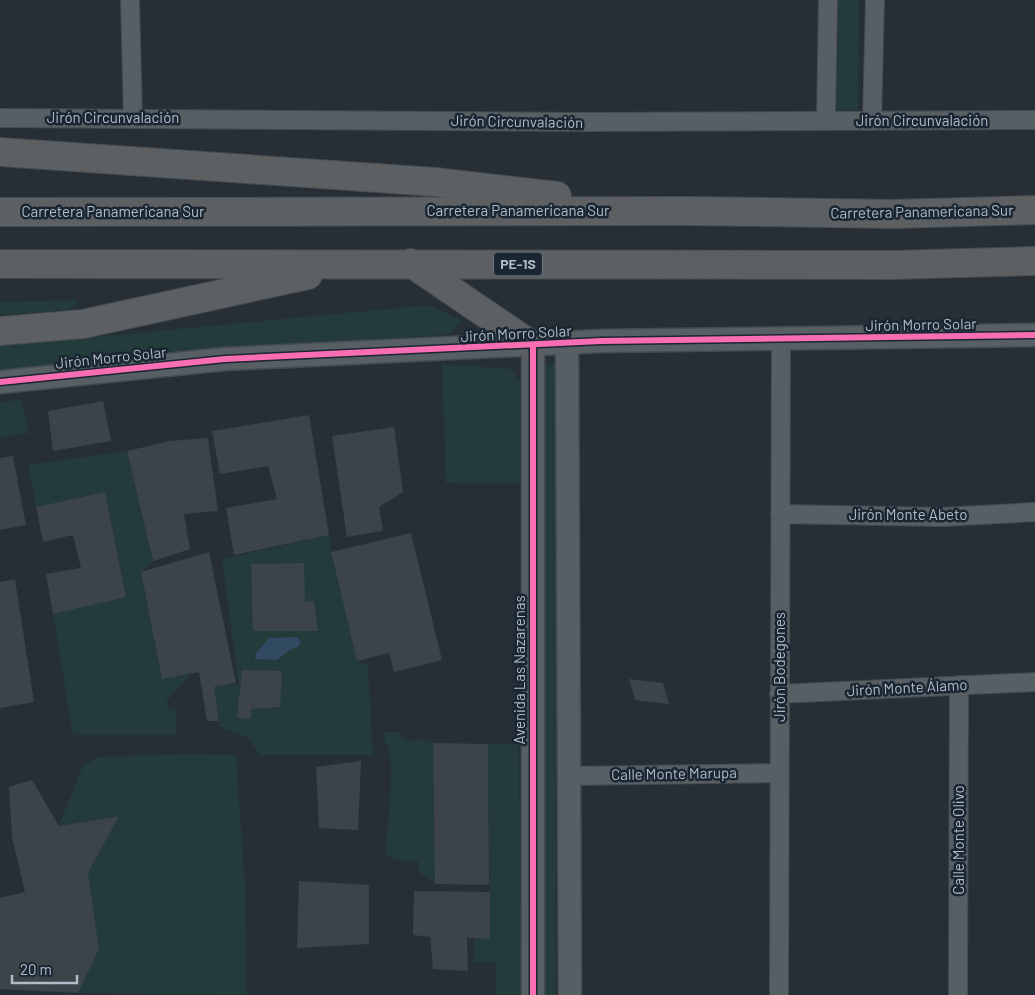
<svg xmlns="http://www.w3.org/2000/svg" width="1035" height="995" viewBox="0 0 1035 995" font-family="Barlow,sans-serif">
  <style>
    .green { fill: #243b3c }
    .water { fill: #324a61 }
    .building { fill: #3c4349 }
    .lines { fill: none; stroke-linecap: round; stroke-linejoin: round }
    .minor-casing { stroke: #454b51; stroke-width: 20 }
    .tertiary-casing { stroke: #454b51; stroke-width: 25 }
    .motorway-casing { stroke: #444b51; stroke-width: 30 }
    .minor { stroke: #575e64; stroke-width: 18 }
    .tertiary { stroke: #575e64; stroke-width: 22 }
    .motorway { stroke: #5d6063; stroke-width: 28 }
    .cycleway-casing { stroke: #1a2631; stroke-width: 9 }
    .cycleway { stroke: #f96db3; stroke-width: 6 }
    .labels { text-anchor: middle; stroke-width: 5; stroke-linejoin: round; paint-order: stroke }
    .shield { fill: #1a2631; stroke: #838f9b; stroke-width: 1 }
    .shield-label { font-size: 14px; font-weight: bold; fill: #b0bcc8 }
    .street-label { font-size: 15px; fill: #b0bcc8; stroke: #1a2631 }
  </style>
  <rect width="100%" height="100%" fill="#272f36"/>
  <path class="green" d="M 838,0 L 859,0 L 858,112 L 837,111 Z
    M 78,300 L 69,310 L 0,315 L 0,302 Z
    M 429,305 L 461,320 L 450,334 L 0,371 L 0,346 Z
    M 442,364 L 511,369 L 520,381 L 520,484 L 446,483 Z
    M 542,364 L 556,364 L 556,995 L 542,995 Z
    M 21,400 L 29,433 L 0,437 L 0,402 Z
    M 127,451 L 153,561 L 141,572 L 162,679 L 191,674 L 166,702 L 168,708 L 175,710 L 177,735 L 73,735 L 53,614 L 126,596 L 105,492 L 36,507 L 28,465 Z
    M 329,535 L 331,552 L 357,660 L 368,666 L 373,755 L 260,755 L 248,737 L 220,727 L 214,687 L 239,684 L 222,559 Z
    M 383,732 L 400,732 L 402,740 L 415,741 L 422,739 L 433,743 L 435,884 L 420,873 L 418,861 L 396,860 L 385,855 C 388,824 393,785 390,754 C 389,746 383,741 383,732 Z
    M 488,744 L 519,744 L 521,995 L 496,995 L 496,962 L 474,962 L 474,939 L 490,939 Z
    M 188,754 L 236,755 L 245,887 L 247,995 L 78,993 L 88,873 L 118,816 L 59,826 L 82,768 L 96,757 Z"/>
  <path class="water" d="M 297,637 L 301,642 L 298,647 L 291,649 L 277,660 L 255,659 L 256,653 L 269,638 Z"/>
  <path class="building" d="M 103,401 L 111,441 L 53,451 L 48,411 Z
    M 309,415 L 329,535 L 234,555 L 226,508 L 277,499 L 268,466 L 220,474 L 212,431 Z
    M 394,427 L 403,492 L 379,507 L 383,531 L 347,537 L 332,436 Z
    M 208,438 L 218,511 L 184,514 L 190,549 L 153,561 L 127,451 L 170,441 Z
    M 13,456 L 26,525 L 0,530 L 0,458 Z
    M 105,492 L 126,597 L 53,614 L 46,574 L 81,568 L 73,535 L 43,542 L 36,507 Z
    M 411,533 L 442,660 L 394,672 L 389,653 L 357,661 L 331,552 Z
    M 209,552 L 236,683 L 214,687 L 219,721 L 207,721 L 199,672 L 162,679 L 141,572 Z
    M 304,563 L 305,602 L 314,601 L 318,631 L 253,631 L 251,564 Z
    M 15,579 L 34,702 L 0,708 L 0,582 Z
    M 242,670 L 282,671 L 280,707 L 251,709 L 251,719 L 237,718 Z
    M 629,679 L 663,683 L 669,704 L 635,700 Z
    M 433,743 L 488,744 L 489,885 L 435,884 Z
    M 361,761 L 358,830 L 319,828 L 316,767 Z
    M 32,780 L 59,826 L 119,816 L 88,873 L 99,949 L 78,993 L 0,989 L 0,898 L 25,892 L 12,837 L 9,787 Z
    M 299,881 L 369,885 L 369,944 L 297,948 Z
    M 414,891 L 490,892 L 490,939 L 467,938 L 468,971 L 433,969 L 430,937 L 413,935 Z"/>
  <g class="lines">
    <defs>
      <path id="minor" d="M 130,0 L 133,118
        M 0,118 L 589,122 L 1035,120
        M 826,121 L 828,0
        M 872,121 L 875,0
        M 780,514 L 942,517 L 1035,512
        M 779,694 L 1035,682
        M 569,776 L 779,773
        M 779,995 L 781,339
        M 958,995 L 959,685"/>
      <path id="tertiary" d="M 567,344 L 570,995
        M 533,346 L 533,995
        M 0,382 L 225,359 L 601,341 L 1035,335"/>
      <path id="motorway" d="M 0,152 L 435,182 L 557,196
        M 0,212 L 687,211 L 894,214 L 1035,210
        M 411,263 L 533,346
        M 0,264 L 893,265 L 1035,261
        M 0,331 L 83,324 L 308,275"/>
    </defs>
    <use href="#minor" class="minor-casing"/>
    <use href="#tertiary" class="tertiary-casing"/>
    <use href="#motorway" class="motorway-casing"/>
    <use href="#minor" class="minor"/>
    <use href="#tertiary" class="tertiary"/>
    <use href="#motorway" class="motorway"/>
    <defs>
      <path id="cycleway" d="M 533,346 L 533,995
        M 0,382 L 225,359 L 601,341 L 1035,335"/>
    </defs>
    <use href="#cycleway" class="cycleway-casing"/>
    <use href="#cycleway" class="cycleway"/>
  </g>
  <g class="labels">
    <rect class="shield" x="494" y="252.5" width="48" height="23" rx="4"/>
    <g class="shield-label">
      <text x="518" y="269">PE-1S</text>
    </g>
    <g class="street-label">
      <text x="113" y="123">Jirón Circunvalación</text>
      <text x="922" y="126">Jirón Circunvalación</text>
      <text transform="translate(517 122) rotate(1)" y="5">Jirón Circunvalación</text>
      <text x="518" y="216">Carretera Panamericana Sur</text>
      <text x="113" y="217">Carretera Panamericana Sur</text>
      <text transform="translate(922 212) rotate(-1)" y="5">Carretera Panamericana Sur</text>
      <text transform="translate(921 325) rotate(-1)" y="5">Jirón Morro Solar</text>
      <text transform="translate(516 334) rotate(-3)" y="5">Jirón Morro Solar</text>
      <text transform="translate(111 358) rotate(-6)" y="5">Jirón Morro Solar</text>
      <text x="908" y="520">Jirón Monte Abeto</text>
      <text transform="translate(780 667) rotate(-90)" y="5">Jirón Bodegones</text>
      <text transform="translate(520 670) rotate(-90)" y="5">Avenida Las Nazarenas</text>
      <text transform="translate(907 688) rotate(-3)" y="5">Jirón Monte Álamo</text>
      <text transform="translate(674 774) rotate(-1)" y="5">Calle Monte Marupa</text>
      <text transform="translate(959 840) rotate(-90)" y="5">Calle Monte Olivo</text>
    </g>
  </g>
  <path d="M12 975v8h65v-8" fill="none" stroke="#b0bcc8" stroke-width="2.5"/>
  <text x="20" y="975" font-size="15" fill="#b0bcc8" stroke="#1a2631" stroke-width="4" paint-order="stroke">20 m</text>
</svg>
